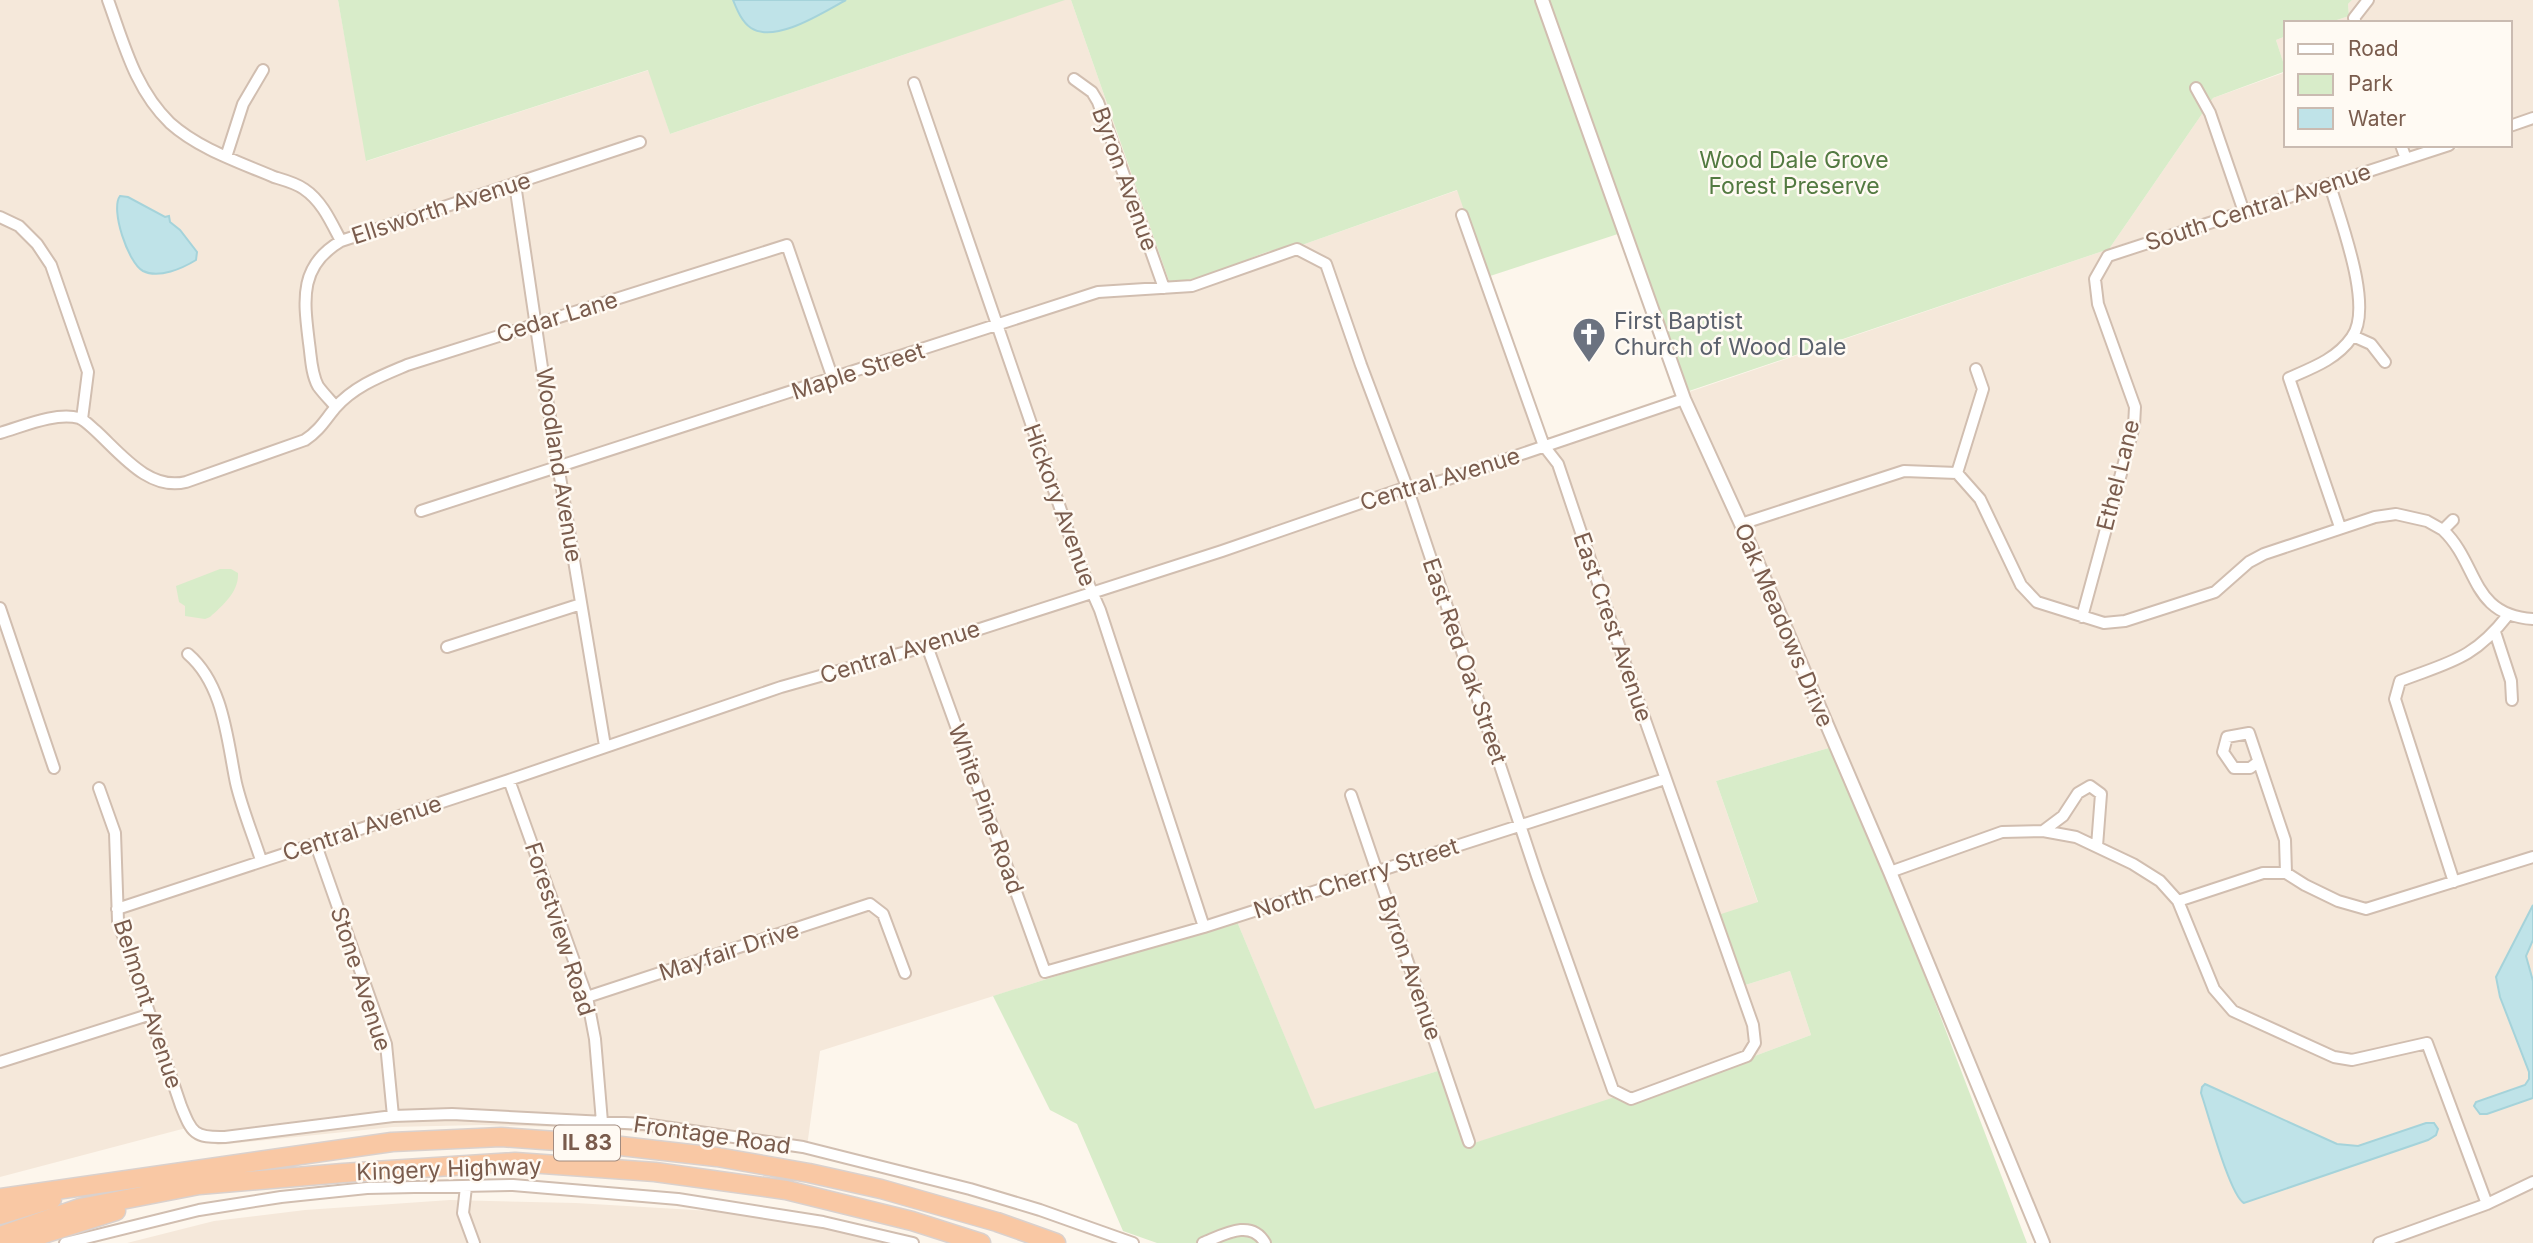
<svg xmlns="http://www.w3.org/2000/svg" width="2533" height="1243" viewBox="0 0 2533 1243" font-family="Inter,sans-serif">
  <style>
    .residential { fill: #f5e8da }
    .green { fill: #d8ecc9 }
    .water { fill: #bfe3e8; stroke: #a5d3da; stroke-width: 2 }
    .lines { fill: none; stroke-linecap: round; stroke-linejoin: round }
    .minor-casing { stroke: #d1beb0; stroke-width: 14 }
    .tertiary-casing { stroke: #d1beb0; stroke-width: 16 }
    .trunk-casing { stroke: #dad1cd; stroke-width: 21 }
    .minor { stroke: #fff; stroke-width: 10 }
    .tertiary { stroke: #fff; stroke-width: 12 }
    .trunk { stroke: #f9c8a4; stroke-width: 18 }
    .labels { text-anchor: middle; stroke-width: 5; stroke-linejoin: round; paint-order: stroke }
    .shield { fill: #fffaf3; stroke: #a28b7f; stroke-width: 2 }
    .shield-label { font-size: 21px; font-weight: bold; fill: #7a5c4d }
    .park-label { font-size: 23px; fill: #537a41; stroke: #fffaf3 }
    .street-label { font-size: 23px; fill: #7a5c4d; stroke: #fffaf3 }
    .worship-label { font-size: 23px; fill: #5b616d; stroke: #fffaf3; text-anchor: start }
  </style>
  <rect width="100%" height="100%" fill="#fdf6ec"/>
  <path class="residential" d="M 0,0 L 338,0 L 367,161 L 649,70 L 670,134 L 909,53 L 1053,0 L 1071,0 L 1169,281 L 1196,279 L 1281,247 L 1302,245 L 1458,190 L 1543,449 L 1683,403 L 1832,747 L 1716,781 L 1758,903 L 1742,986 L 1790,971 L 1811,1035 L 1632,1102 L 1467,1145 L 1441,1070 L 1315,1110 L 1236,919 L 820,1051 L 806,1154 L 705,1139 L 602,1128 L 481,1125 L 393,1127 L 218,1145 L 194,1137 L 186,1128 L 0,1177 Z
    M 2352,0 L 2533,0 L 2533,113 L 2510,120 L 2510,23 L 2328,23 L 2349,16 L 2348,4 Z
    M 2286,36 L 2286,145 L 2432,145 L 2110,248 L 2113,259 L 2468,145 L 2510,145 L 2510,132 L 2533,124 L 2533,1243 L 2049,1243 L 1898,878 L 1689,392 L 2109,249 L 2213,98 L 2286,72 L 2276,40 Z
    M 450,1200 L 576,1203 L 745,1213 L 894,1243 L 127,1243 L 214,1221 L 305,1210 Z"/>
  <path class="green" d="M 338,0 L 1065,0 L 670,134 L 648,70 L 366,161 Z
    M 1071,0 L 2352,0 L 2348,4 L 2349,16 L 2328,23 L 2286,23 L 2286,36 L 2276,40 L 2286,71 L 2213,98 L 2109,249 L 1689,391 L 1630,230 L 1487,277 L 1457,190 L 1302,245 C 1255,247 1216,283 1169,281 Z
    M 220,569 L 231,569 L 238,573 C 239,592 223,605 210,617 L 205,619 L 185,616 L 185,606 L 179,602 L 176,586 Z
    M 1832,747 L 1918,958 L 2027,1243 L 1157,1243 L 1123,1231 L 1077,1124 L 1050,1110 L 993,996 L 1236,919 L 1315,1109 L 1441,1070 L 1468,1145 L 1618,1096 L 1632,1102 L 1811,1035 L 1790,971 L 1742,986 L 1718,915 L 1758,902 L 1716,781 Z"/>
  <path class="water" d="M 733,0 L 846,0 C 825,11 776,44 751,28 C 742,22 737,10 733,0 Z
    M 120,196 L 128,197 L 165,217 L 169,216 L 170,222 L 180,230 L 197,252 L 196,260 C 183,268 159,279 143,271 C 128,263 110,209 120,196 Z
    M 2533,905 L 2533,940 L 2526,956 L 2533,981 L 2533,1098 L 2487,1114 L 2480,1114 L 2474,1106 L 2476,1102 L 2525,1085 L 2529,1079 L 2529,1072 L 2500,997 L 2496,977 Z
    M 2205,1084 L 2337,1144 L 2358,1146 L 2426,1123 L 2434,1123 L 2438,1129 L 2436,1135 L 2428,1140 L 2244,1203 C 2230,1196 2208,1113 2201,1093 L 2202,1087 Z"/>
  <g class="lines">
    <defs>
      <path id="minor" d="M 108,0 C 124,44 135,89 170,123 C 199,149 239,162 274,177 C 284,180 296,183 304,189 C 322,201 331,222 341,241
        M 2356,23 L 2354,18 L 2368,0
        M 1074,79 L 1092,92 L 1098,102 L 1164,288
        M 914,83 L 1078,560 L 1100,610 L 1204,927
        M 2196,88 L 2210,113 L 2244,212
        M 2510,126 L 2533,118
        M 2401,145 L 2406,159
        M 226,157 L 243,104 L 263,70
        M 515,184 L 544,381 L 605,746
        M 2330,185 C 2340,220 2374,307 2352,337 C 2337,359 2312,368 2289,378 L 2340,527
        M 0,217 L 19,226 L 37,244 L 51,265 L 88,372 L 82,419
        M 2353,336 L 2371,344 L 2385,362
        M 336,407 C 330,400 323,393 318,386 C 311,373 311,356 309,343 C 304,301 298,266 341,241 L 640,142
        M 0,433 C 24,426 55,412 79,418 C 85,420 91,427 96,431 C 121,454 149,491 186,482 L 305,440 C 319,431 325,420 335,408 C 354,386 381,376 407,365 L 787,245 L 833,379
        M 1957,473 L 1983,389 L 1976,369
        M 421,511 L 1098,292 L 1192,286 L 1297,249 L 1326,264 L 1361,365 L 1407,487 L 1537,876 L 1613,1090 L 1631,1099 L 1747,1056 L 1755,1043 L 1753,1025 L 1627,669 L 1558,464 L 1544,446 L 1462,215
        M 1741,524 L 1904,471 L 1957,473 L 1980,499 L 2021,585 L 2037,602 L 2104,623 L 2125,621 L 2215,592 L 2249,562 L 2264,554 L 2375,517 L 2396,514 L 2427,521 L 2443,530 L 2453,520
        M 2443,530 C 2479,564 2470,615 2533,619
        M 0,608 L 54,768
        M 2082,617 L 2134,426 L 2135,407 L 2098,304 L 2095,279 L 2108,256 L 2449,145
        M 2495,632 L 2511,681 L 2512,700
        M 927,646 L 1045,972 L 1204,927 L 1665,779
        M 447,647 L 581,604
        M 188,654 C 224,685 227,740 236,783 C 242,809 253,835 261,860
        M 2258,762 L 2250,768 L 2234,768 L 2223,752 L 2227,737 L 2249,733 L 2285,840 L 2286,873
        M 509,780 L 587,997 L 595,1039 L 602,1122
        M 99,788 L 115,833 L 118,921 L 181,1106 C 192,1133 194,1138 225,1137 L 393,1116 L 452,1114 L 644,1124 L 803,1147 L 970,1189 L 1040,1210 L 1133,1243
        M 1351,795 L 1469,1142
        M 2043,831 L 2063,816 L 2078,793 L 2090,786 L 2101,794 L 2097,846
        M 316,845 L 386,1044 L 393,1116
        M 1890,872 L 2002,832 L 2043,831 L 2076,837 L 2133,864 L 2160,881 L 2178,901 L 2214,989 L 2233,1011 L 2334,1057 L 2352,1060 L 2427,1043 L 2487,1204
        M 2454,882 L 2395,699 L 2400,681 C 2449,662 2473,660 2508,615
        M 2178,901 L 2263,873 L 2286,873 L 2305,885 L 2338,901 L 2366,909 L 2533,857
        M 117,909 L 509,780 L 781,687 L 927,646 L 1222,551 L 1407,487 L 1416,488 L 1448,479 L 1684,399
        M 587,997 L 870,904 L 883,914 L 905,973
        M 0,1062 L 148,1015
        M 466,1187 L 463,1213 L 474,1243
        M 65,1243 L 199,1210 L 281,1197 L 367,1188 L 513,1185 L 678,1199 L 823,1222 L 913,1243
        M 1203,1243 C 1223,1235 1251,1218 1265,1243
        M 2379,1243 L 2487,1204 L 2533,1182"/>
      <path id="tertiary" d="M 1542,0 L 1684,399 L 1741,524 L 1890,872 L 2043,1243"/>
      <path id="trunk" d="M 0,1198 L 392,1142 L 501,1137 L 612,1145 L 717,1157 L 809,1173 L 881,1189 L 997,1222 L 1056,1243
        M 0,1215 L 52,1199
        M 0,1236 L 80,1208 L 199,1185 L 343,1173 L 515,1162 L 655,1172 L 786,1190 L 912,1221 L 981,1243
        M 15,1243 L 116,1211"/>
    </defs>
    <use href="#minor" class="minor-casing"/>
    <use href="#tertiary" class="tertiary-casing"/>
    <use href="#trunk" class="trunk-casing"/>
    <use href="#minor" class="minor"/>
    <use href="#tertiary" class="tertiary"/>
    <use href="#trunk" class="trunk"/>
  </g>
  <defs>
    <symbol id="church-pin" viewBox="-11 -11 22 30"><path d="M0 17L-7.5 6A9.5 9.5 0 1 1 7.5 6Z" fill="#6b7280" stroke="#fffaf3"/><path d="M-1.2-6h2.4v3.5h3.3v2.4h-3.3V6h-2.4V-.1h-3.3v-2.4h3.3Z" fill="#fff"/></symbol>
  </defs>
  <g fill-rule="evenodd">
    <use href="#church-pin" x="1570" y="315" width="38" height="52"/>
  </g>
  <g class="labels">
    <rect class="shield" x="554" y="1125.5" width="66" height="35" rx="5"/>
    <g class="shield-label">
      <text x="587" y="1150">IL 83</text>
    </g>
    <g class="park-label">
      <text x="1794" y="168">Wood Dale Grove<tspan x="1794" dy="26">Forest Preserve</tspan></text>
    </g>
    <g class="street-label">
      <text transform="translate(1125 179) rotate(70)" y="8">Byron Avenue</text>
      <text transform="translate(2258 207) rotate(-18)" y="8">South Central Avenue</text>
      <text transform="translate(441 208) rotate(-18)" y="8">Ellsworth Avenue</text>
      <text transform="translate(557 317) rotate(-17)" y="8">Cedar Lane</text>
      <text transform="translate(858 371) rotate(-18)" y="8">Maple Street</text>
      <text transform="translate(559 465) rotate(81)" y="8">Woodland Avenue</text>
      <text transform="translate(2118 475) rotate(-76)" y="8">Ethel Lane</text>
      <text transform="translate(1440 479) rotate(-17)" y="8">Central Avenue</text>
      <text transform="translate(1060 505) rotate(70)" y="8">Hickory Avenue</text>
      <text transform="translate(1784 625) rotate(67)" y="8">Oak Meadows Drive</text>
      <text transform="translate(1613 627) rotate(71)" y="8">East Crest Avenue</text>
      <text transform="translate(900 652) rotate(-17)" y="8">Central Avenue</text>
      <text transform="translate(1465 661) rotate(71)" y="8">East Red Oak Street</text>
      <text transform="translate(986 809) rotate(70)" y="8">White Pine Road</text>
      <text transform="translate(362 828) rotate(-18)" y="8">Central Avenue</text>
      <text transform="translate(1356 878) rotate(-18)" y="8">North Cherry Street</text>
      <text transform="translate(560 929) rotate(72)" y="8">Forestview Road</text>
      <text transform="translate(729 951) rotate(-18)" y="8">Mayfair Drive</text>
      <text transform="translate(1410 968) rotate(71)" y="8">Byron Avenue</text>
      <text transform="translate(361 979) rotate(72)" y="8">Stone Avenue</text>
      <text transform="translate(148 1004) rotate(72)" y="8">Belmont Avenue</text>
      <text transform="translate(712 1135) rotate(8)" y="8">Frontage Road</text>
      <text transform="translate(449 1169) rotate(-2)" y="8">Kingery Highway</text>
    </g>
    <g class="worship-label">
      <text x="1614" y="329">First Baptist<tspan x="1614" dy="26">Church of Wood Dale</tspan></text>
    </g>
  </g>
  <rect x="2284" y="21" width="228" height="126" fill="#fffaf3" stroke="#cabbb1" stroke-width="2"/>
  <rect x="2298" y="44" width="35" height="10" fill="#ffffff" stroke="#cabbb1" stroke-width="2"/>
  <text x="2348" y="56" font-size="21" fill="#7a5c4d">Road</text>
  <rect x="2298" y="74" width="35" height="21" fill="#d8ecc9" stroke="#cabbb1" stroke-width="2"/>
  <text x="2348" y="91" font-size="21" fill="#7a5c4d">Park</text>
  <rect x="2298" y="108" width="35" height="21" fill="#bfe3e8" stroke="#cabbb1" stroke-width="2"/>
  <text x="2348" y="126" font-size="21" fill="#7a5c4d">Water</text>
</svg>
